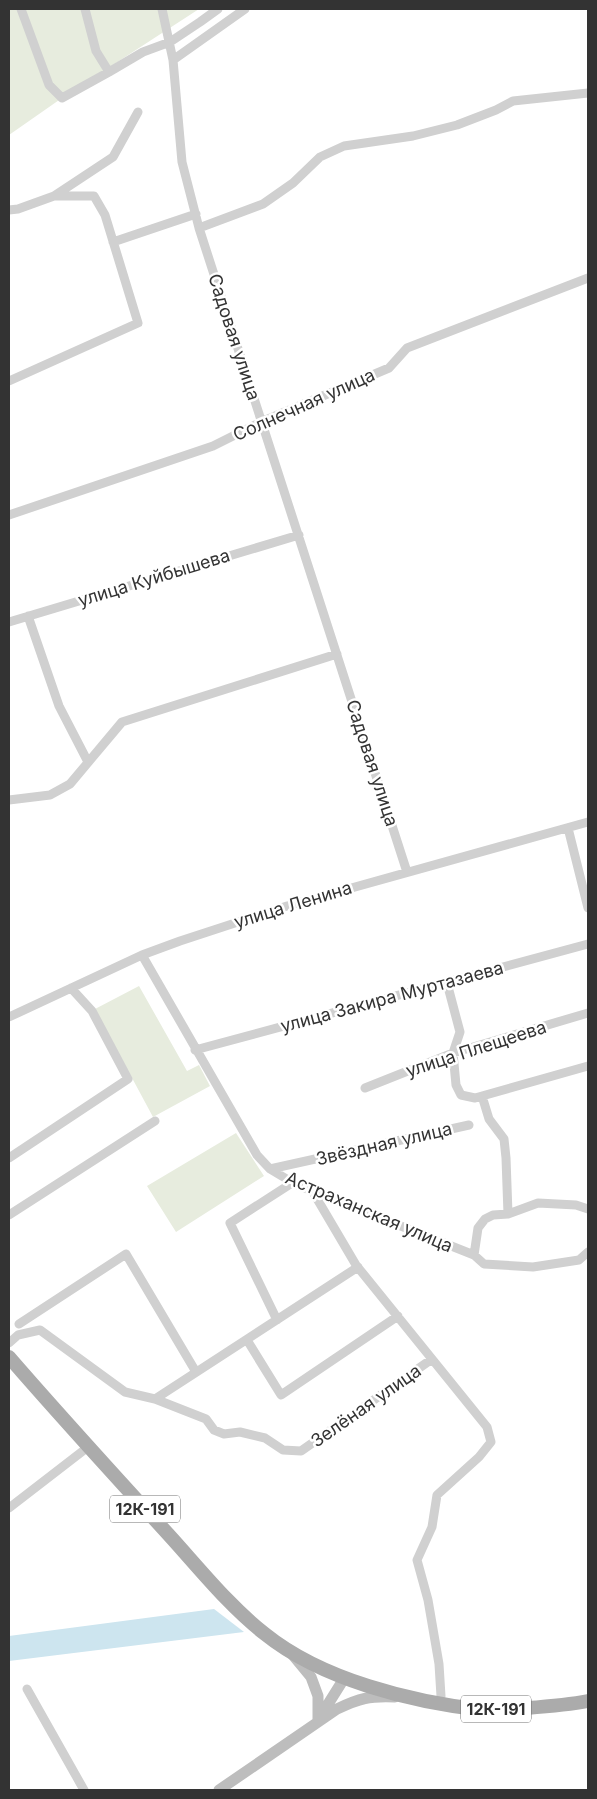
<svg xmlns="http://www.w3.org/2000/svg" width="597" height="1799" viewBox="0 0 597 1799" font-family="Inter,sans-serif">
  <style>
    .green { fill: #e7ecde }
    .water { fill: #cde5ef }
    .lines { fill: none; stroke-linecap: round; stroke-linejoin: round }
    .minor { stroke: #d0d0d0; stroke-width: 9 }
    .secondary { stroke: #bdbdbd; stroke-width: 11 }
    .primary { stroke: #ababab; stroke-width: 14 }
    .labels { text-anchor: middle; stroke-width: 5; stroke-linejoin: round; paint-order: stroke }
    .shield { fill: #fff; stroke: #707070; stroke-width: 1 }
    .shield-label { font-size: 16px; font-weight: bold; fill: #333 }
    .street-label { font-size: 18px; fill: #333; stroke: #fff }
  </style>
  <rect width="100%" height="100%" fill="#fff"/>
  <path class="green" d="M 9,9 L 199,9 L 62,98 L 9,135 Z
    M 139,986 L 187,1071 L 199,1065 L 210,1086 L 153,1117 L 95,1009 Z
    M 236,1133 L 264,1176 L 176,1232 L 147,1186 Z"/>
  <path class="water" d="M 214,1609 L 244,1632 L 9,1661 L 9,1636 Z"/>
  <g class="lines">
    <path class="minor" d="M 21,9 L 49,85 L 62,98 L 109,72 L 143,52 L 170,42 L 200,22 L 218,9
      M 85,9 L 96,51 L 109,72
      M 162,9 L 173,60 L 182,162 L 199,228 L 407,872
      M 173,60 L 245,9
      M 9,210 L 18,209 L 54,196 L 113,157 L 138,112
      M 199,228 L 263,204 L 293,183 L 320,157 L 344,146 L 413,136 L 457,125 L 496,110 L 513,101 L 588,93
      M 113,242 L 196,214
      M 9,381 L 138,323 L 105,215 L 94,196 L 54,196
      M 9,515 L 213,446 L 261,422 L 389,368 L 407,348 L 588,278
      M 28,616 L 59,706 L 88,762
      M 9,622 L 299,535
      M 9,800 L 50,795 L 70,784 L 122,722 L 337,654
      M 568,828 L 588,908
      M 142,955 L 257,1155 L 270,1169 L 295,1184 L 474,1255 L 484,1264 L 533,1267 L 579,1260 L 588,1252
      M 447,983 L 460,1032 L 453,1053 L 456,1085 L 461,1095 L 475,1098 L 588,1066
      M 9,1017 L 142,955 L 180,941 L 287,906 L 588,822
      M 195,1050 L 588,944
      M 365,1088 L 453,1053 L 588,1013
      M 482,1096 L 489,1119 L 504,1139 L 506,1158 L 508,1214
      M 9,1158 L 128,1079 L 92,1011 L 71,988
      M 270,1169 L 469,1125
      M 313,1192 L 356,1265 L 487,1427 L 491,1442 L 479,1457 L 437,1495 L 432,1527 L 417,1560 L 428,1600 L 439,1664 L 441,1696 L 439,1702
      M 9,1215 L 155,1121
      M 474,1255 L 478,1228 L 485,1219 L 493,1215 L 508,1214 L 538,1203 L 576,1205 L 588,1209
      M 277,1320 L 230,1223 L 292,1183
      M 19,1324 L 126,1254 L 196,1372
      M 247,1340 L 281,1395 L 398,1316
      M 9,1343 L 18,1335 L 40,1330 L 125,1392 L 155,1399 L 206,1419 L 214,1430 L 224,1434 L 240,1432 L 265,1438 L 283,1450 L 301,1451 L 432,1359
      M 155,1399 L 358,1267
      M 9,1508 L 88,1447
      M 27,1689 L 84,1790"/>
    <path class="secondary" d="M 292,1654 L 311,1677 L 318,1696 L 318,1721
      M 320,1717 L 345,1677
      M 219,1790 L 337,1709 C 360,1698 369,1696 395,1697"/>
    <path class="primary" d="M 9,1357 C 61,1417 114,1475 168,1534 C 199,1568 229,1606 265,1634 C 322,1680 412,1702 483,1710 C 493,1711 504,1709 513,1709 C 539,1707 563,1706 588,1701"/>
  </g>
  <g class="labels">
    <g class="shield">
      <rect x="110" y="1495.5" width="70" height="27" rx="4"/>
      <rect x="461" y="1695.5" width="70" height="27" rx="4"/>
    </g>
    <g class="shield-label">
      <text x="145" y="1515">12К-191</text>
      <text x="496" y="1715">12К-191</text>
    </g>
    <g class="street-label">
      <text transform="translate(234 337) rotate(72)" y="6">Садовая улица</text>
      <text transform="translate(304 405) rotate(-24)" y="6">Солнечная улица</text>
      <text transform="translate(154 578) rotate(-17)" y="6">улица Куйбышева</text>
      <text transform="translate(372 763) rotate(72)" y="6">Садовая улица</text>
      <text transform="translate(293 905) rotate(-17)" y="6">улица Ленина</text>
      <text transform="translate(392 997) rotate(-15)" y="6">улица Закира Муртазаева</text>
      <text transform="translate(476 1049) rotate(-18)" y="6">улица Плещеева</text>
      <text transform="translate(384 1144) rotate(-13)" y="6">Звёздная улица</text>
      <text transform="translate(369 1212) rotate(23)" y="6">Астраханская улица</text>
      <text transform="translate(366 1406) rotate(-35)" y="6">Зелёная улица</text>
    </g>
  </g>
  <rect width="597" height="1799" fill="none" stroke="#333333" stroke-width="20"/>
</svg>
